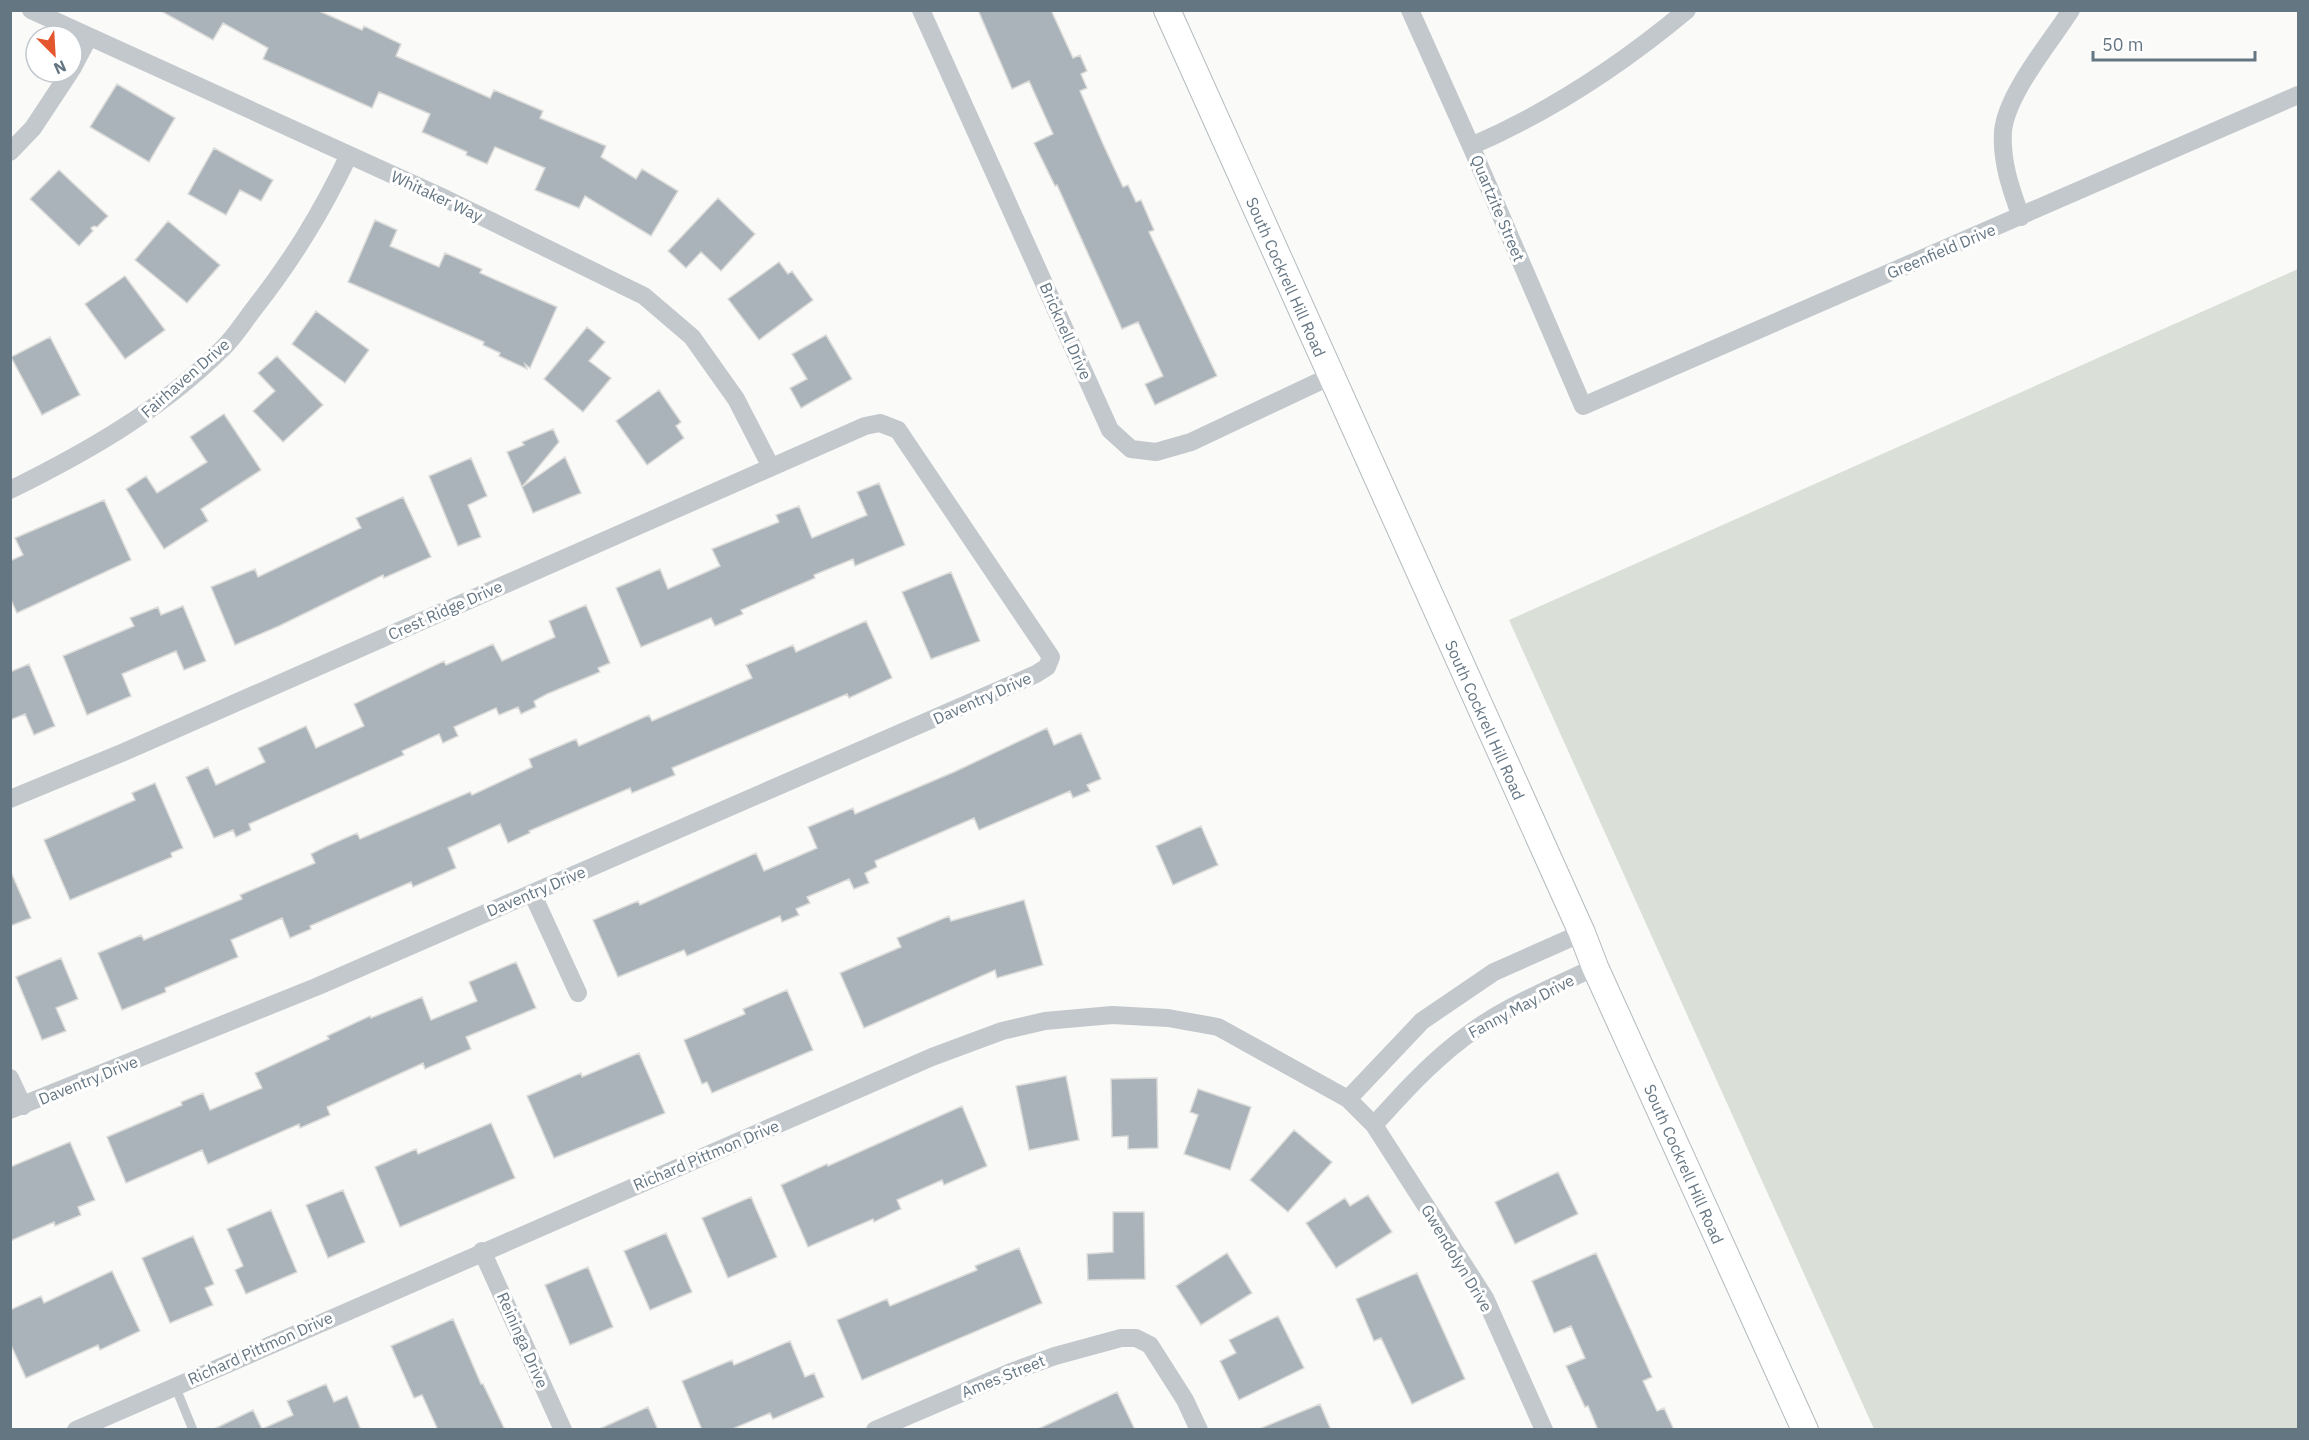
<svg xmlns="http://www.w3.org/2000/svg" width="2309" height="1440" viewBox="0 0 2309 1440" font-family="'IBM Plex Sans',sans-serif">
  <style>
    .green { fill: #dadfd7 }
    .building { fill: #aab3b9; stroke: #dcdcda; stroke-width: 1.5 }
    .lines { fill: none; stroke-linecap: round; stroke-linejoin: round }
    .secondary-casing { stroke: #b3babf; stroke-width: 28 }
    .lane { stroke: #c3c8cc; stroke-width: 9 }
    .street { stroke: #c3c8cc; stroke-width: 18 }
    .secondary { stroke: #fff; stroke-width: 26 }
    .labels { text-anchor: middle; stroke-width: 6; stroke-linejoin: round; paint-order: stroke }
    .street-label { font-size: 16px; fill: #657683; stroke: #fff }
  </style>
  <rect width="100%" height="100%" fill="#fafaf8"/>
  <path class="green" d="M 2298,269 L 2298,1429 L 1874,1429 L 1509,620 Z"/>
  <path class="building" d="M 159,10 L 317,10 L 362,30 L 364,26 L 401,44 L 396,56 L 490,98 L 494,90 L 543,111 L 540,118 L 606,146 L 601,157 L 636,179 L 642,169 L 678,191 L 651,236 L 585,196 L 579,208 L 535,190 L 545,168 L 495,147 L 487,164 L 466,155 L 467,152 L 422,132 L 430,114 L 379,92 L 372,108 L 263,59 L 268,48 L 223,23 L 213,40 Z
    M 978,10 L 1051,10 L 1073,58 L 1080,55 L 1087,71 L 1081,74 L 1087,88 L 1080,91 L 1103,144 L 1123,187 L 1128,185 L 1136,202 L 1141,200 L 1154,230 L 1149,232 L 1217,376 L 1155,405 L 1145,384 L 1163,376 L 1138,322 L 1122,329 L 1057,185 L 1055,186 L 1034,143 L 1053,134 L 1029,81 L 1012,89 Z
    M 117,84 L 175,118 L 149,162 L 90,127 Z
    M 214,148 L 273,180 L 261,201 L 240,190 L 226,215 L 188,194 Z
    M 59,170 L 108,216 L 97,227 L 94,226 L 91,228 L 93,231 L 79,246 L 30,199 Z
    M 718,198 L 755,234 L 721,271 L 701,252 L 686,268 L 668,251 Z
    M 375,220 L 397,230 L 390,246 L 439,267 L 445,253 L 482,269 L 480,273 L 557,307 L 530,368 L 525,364 L 527,369 L 499,356 L 500,353 L 483,345 L 484,342 L 348,282 Z
    M 168,221 L 220,265 L 187,303 L 135,260 Z
    M 779,262 L 788,274 L 792,271 L 813,300 L 759,340 L 728,299 Z
    M 125,276 L 165,330 L 125,359 L 85,304 Z
    M 316,311 L 369,350 L 345,383 L 292,344 Z
    M 587,327 L 605,342 L 589,361 L 611,378 L 583,412 L 544,379 Z
    M 826,335 L 852,379 L 801,408 L 790,388 L 807,379 L 792,354 Z
    M 50,337 L 80,395 L 42,415 L 11,357 Z
    M 277,356 L 323,405 L 283,442 L 253,411 L 275,391 L 258,373 Z
    M 659,390 L 681,422 L 676,426 L 684,438 L 647,465 L 616,421 Z
    M 224,414 L 261,470 L 201,509 L 208,521 L 164,549 L 126,489 L 146,476 L 157,493 L 207,462 L 190,437 Z
    M 553,429 L 559,442 L 522,487 L 507,452 L 524,445 L 522,442 Z
    M 565,457 L 581,493 L 533,513 L 522,487 Z
    M 471,458 L 487,496 L 468,505 L 481,537 L 458,546 L 429,476 Z
    M 879,483 L 905,545 L 855,566 L 853,559 L 814,575 L 815,578 L 741,610 L 743,614 L 715,626 L 711,618 L 641,647 L 616,588 L 660,569 L 668,589 L 720,566 L 712,549 L 779,522 L 776,515 L 799,506 L 812,538 L 867,515 L 857,492 Z
    M 403,497 L 431,557 L 384,578 L 383,575 L 279,626 L 235,645 L 211,587 L 255,569 L 258,577 L 361,528 L 356,518 Z
    M 104,500 L 131,560 L 17,613 L 10,598 L 10,561 L 23,555 L 15,538 Z
    M 951,572 L 980,641 L 931,659 L 902,592 Z
    M 586,605 L 610,663 L 598,668 L 600,672 L 547,694 L 534,701 L 536,707 L 521,714 L 518,707 L 499,715 L 496,708 L 454,727 L 458,736 L 443,743 L 439,734 L 402,751 L 404,755 L 249,824 L 251,830 L 236,837 L 233,830 L 214,838 L 186,777 L 208,767 L 216,785 L 265,762 L 258,748 L 306,726 L 316,748 L 364,726 L 354,704 L 444,661 L 446,665 L 493,644 L 502,661 L 555,637 L 549,621 Z
    M 183,606 L 206,661 L 184,670 L 176,651 L 122,674 L 131,696 L 87,715 L 63,656 L 134,626 L 130,618 L 158,607 L 161,615 Z
    M 866,621 L 892,678 L 849,698 L 847,694 L 672,768 L 675,775 L 632,793 L 630,788 L 529,831 L 530,833 L 508,843 L 500,824 L 448,848 L 456,868 L 413,887 L 411,882 L 310,926 L 311,929 L 290,938 L 282,918 L 231,940 L 238,957 L 165,988 L 166,992 L 122,1010 L 98,953 L 141,935 L 144,940 L 242,899 L 240,895 L 315,863 L 311,854 L 327,846 L 357,833 L 360,839 L 470,792 L 472,795 L 532,767 L 529,759 L 576,739 L 579,746 L 649,715 L 652,721 L 752,678 L 746,665 L 793,645 L 796,652 Z
    M 29,664 L 55,726 L 34,735 L 25,714 L 10,720 L 10,672 Z
    M 1047,728 L 1054,745 L 1081,733 L 1101,779 L 1087,785 L 1090,791 L 1073,798 L 1070,791 L 979,830 L 974,818 L 875,861 L 877,867 L 865,873 L 869,883 L 854,889 L 849,879 L 807,897 L 810,903 L 796,909 L 799,915 L 782,922 L 780,916 L 687,956 L 684,950 L 618,977 L 593,920 L 638,901 L 640,905 L 756,853 L 764,871 L 817,848 L 808,827 L 853,808 L 855,814 L 954,772 Z
    M 155,783 L 183,848 L 171,853 L 172,857 L 70,900 L 44,840 L 135,800 L 132,793 Z
    M 1201,826 L 1218,865 L 1173,885 L 1156,846 Z
    M 10,870 L 31,918 L 10,926 Z
    M 1024,900 L 1043,965 L 997,978 L 995,970 L 864,1028 L 840,973 L 901,947 L 897,938 L 949,916 L 951,921 Z
    M 61,958 L 78,999 L 56,1008 L 66,1031 L 42,1040 L 16,977 Z
    M 516,962 L 536,1008 L 466,1037 L 471,1049 L 425,1069 L 423,1063 L 327,1107 L 330,1115 L 300,1128 L 299,1124 L 208,1164 L 202,1150 L 126,1183 L 107,1137 L 182,1105 L 181,1102 L 203,1093 L 210,1110 L 262,1088 L 255,1073 L 329,1039 L 327,1036 L 370,1016 L 371,1018 L 422,997 L 431,1020 L 477,1001 L 469,982 Z
    M 787,990 L 813,1050 L 712,1093 L 707,1082 L 702,1084 L 684,1040 L 745,1014 L 743,1009 Z
    M 639,1053 L 665,1113 L 554,1158 L 527,1096 L 581,1073 L 582,1077 Z
    M 1066,1076 L 1079,1140 L 1029,1150 L 1016,1086 Z
    M 1157,1078 L 1158,1148 L 1128,1149 L 1128,1136 L 1112,1137 L 1111,1079 Z
    M 1198,1089 L 1251,1107 L 1230,1170 L 1184,1154 L 1198,1115 L 1190,1112 Z
    M 962,1106 L 987,1166 L 944,1185 L 942,1180 L 897,1200 L 901,1209 L 874,1222 L 873,1219 L 808,1247 L 781,1185 L 827,1164 L 828,1166 Z
    M 491,1123 L 515,1178 L 400,1227 L 375,1167 L 416,1149 L 418,1154 Z
    M 1294,1130 L 1332,1162 L 1288,1212 L 1250,1180 Z
    M 70,1142 L 95,1200 L 78,1207 L 81,1215 L 55,1226 L 54,1222 L 10,1241 L 10,1167 Z
    M 1558,1172 L 1578,1214 L 1515,1244 L 1495,1202 Z
    M 343,1190 L 365,1242 L 328,1258 L 306,1205 Z
    M 1368,1195 L 1392,1232 L 1336,1268 L 1306,1223 L 1345,1198 L 1350,1206 Z
    M 751,1197 L 777,1257 L 728,1278 L 702,1218 Z
    M 271,1210 L 297,1272 L 246,1294 L 235,1270 L 243,1266 L 227,1229 Z
    M 1113,1212 L 1144,1212 L 1145,1279 L 1088,1280 L 1087,1254 L 1113,1252 Z
    M 666,1233 L 692,1292 L 650,1310 L 624,1251 Z
    M 193,1236 L 214,1284 L 205,1288 L 213,1305 L 170,1323 L 142,1258 Z
    M 1019,1248 L 1042,1303 L 862,1380 L 837,1320 L 887,1299 L 890,1306 L 977,1270 L 975,1266 Z
    M 1227,1253 L 1252,1293 L 1201,1325 L 1176,1286 Z
    M 1596,1253 L 1652,1377 L 1643,1381 L 1657,1411 L 1664,1408 L 1674,1430 L 1598,1430 L 1588,1406 L 1585,1407 L 1566,1366 L 1585,1358 L 1571,1326 L 1554,1333 L 1532,1281 Z
    M 588,1267 L 613,1327 L 570,1345 L 545,1285 Z
    M 112,1271 L 140,1331 L 100,1350 L 98,1345 L 26,1378 L 10,1343 L 10,1310 L 41,1296 L 44,1303 Z
    M 1417,1273 L 1465,1379 L 1412,1404 L 1381,1338 L 1374,1341 L 1356,1299 Z
    M 1278,1316 L 1304,1368 L 1239,1400 L 1220,1361 L 1236,1353 L 1229,1340 Z
    M 453,1319 L 481,1384 L 483,1384 L 505,1430 L 438,1430 L 422,1395 L 414,1398 L 391,1346 Z
    M 790,1341 L 805,1377 L 814,1373 L 824,1397 L 773,1419 L 770,1413 L 730,1430 L 702,1430 L 682,1381 L 732,1360 L 734,1365 Z
    M 326,1384 L 334,1402 L 347,1396 L 361,1430 L 212,1430 L 253,1410 L 262,1429 L 293,1415 L 287,1401 Z
    M 1117,1392 L 1135,1430 L 1036,1430 Z
    M 1320,1404 L 1331,1430 L 1259,1430 L 1259,1429 Z
    M 648,1407 L 658,1430 L 597,1430 Z"/>
  <g class="lines">
    <defs>
      <path id="secondary" d="M 1167,10 L 1582,933 L 1595,967 L 1805,1430"/>
    </defs>
    <use href="#secondary" class="secondary-casing"/>
    <path class="lane" d="M 175,1386 L 193,1430"/>
    <path class="street" d="M 31,10 L 446,199 L 644,296 L 692,337 L 736,399 L 771,467
      M 921,10 L 1110,430 L 1131,449 L 1156,452 L 1191,442 L 1331,376
      M 1410,10 L 1471,146 L 1583,406 L 2298,95
      M 72,69 L 89,37
      M 1471,146 C 1550,112 1621,65 1687,10
      M 10,152 L 33,128 L 70,72
      M 2021,217 C 2011,189 2001,162 2003,131 C 2007,93 2050,43 2071,10
      M 10,490 C 87,452 161,410 222,349 C 234,338 243,323 253,310 C 293,259 321,213 349,155
      M 10,799 L 124,752 L 865,426 L 880,423 L 898,430 L 1051,657 L 1047,667 L 1036,674 L 316,987 L 10,1110
      M 532,893 L 578,993
      M 10,1078 L 23,1106
      M 1348,1099 L 1422,1021 L 1494,972 L 1582,933
      M 1374,1125 C 1402,1094 1429,1064 1462,1039 C 1501,1008 1550,989 1595,967
      M 482,1251 L 563,1430
      M 76,1430 L 932,1057 L 1002,1031 L 1045,1021 L 1112,1015 L 1168,1018 L 1218,1027 L 1348,1099 L 1374,1125 L 1485,1298 L 1544,1430
      M 875,1430 L 1011,1372 L 1055,1356 L 1121,1338 L 1136,1338 L 1150,1345 L 1185,1400 L 1199,1430"/>
    <use href="#secondary" class="secondary"/>
  </g>
  <g class="labels">
    <g class="street-label">
      <text transform="translate(437 196) rotate(25)" y="6">Whitaker Way</text>
      <text transform="translate(1498 208) rotate(67)" y="6">Quartzite Street</text>
      <text transform="translate(1941 251) rotate(-23)" y="6">Greenfield Drive</text>
      <text transform="translate(1286 277) rotate(66)" y="6">South Cockrell Hill Road</text>
      <text transform="translate(1066 331) rotate(66)" y="6">Bricknell Drive</text>
      <text transform="translate(185 378) rotate(-41)" y="6">Fairhaven Drive</text>
      <text transform="translate(445 610) rotate(-24)" y="6">Crest Ridge Drive</text>
      <text transform="translate(982 698) rotate(-24)" y="6">Daventry Drive</text>
      <text transform="translate(1485 720) rotate(66)" y="6">South Cockrell Hill Road</text>
      <text transform="translate(536 891) rotate(-23)" y="6">Daventry Drive</text>
      <text transform="translate(1521 1006) rotate(-28)" y="6">Fanny May Drive</text>
      <text transform="translate(88 1080) rotate(-22)" y="6">Daventry Drive</text>
      <text transform="translate(706 1155) rotate(-23)" y="6">Richard Pittmon Drive</text>
      <text transform="translate(1684 1164) rotate(66)" y="6">South Cockrell Hill Road</text>
      <text transform="translate(1457 1258) rotate(59)" y="6">Gwendolyn Drive</text>
      <text transform="translate(523 1340) rotate(66)" y="6">Reininga Drive</text>
      <text transform="translate(260 1348) rotate(-24)" y="6">Richard Pittmon Drive</text>
      <text transform="translate(1003 1376) rotate(-22)" y="6">Ames Street</text>
    </g>
  </g>
  <rect width="2309" height="1440" fill="none" stroke="#657683" stroke-width="24"/>
  <g transform="translate(54 54) rotate(156)"><circle r="28" fill="#ffffff" stroke="#c1c8cd" stroke-width="1.5"/>
  <path d="M0-4.5L10 22L0 15L-10 22Z" fill="#e4572e"/>
  <text y="-9" font-size="16" font-weight="bold" text-anchor="middle" fill="#657683">N</text>
  </g>
  <path d="M2093 51v9h162v-9" fill="none" stroke="#657683" stroke-width="3"/>
  <text x="2102" y="51" font-size="18" fill="#657683" stroke="#ffffff" stroke-width="4.5" paint-order="stroke">50 m</text>
</svg>
